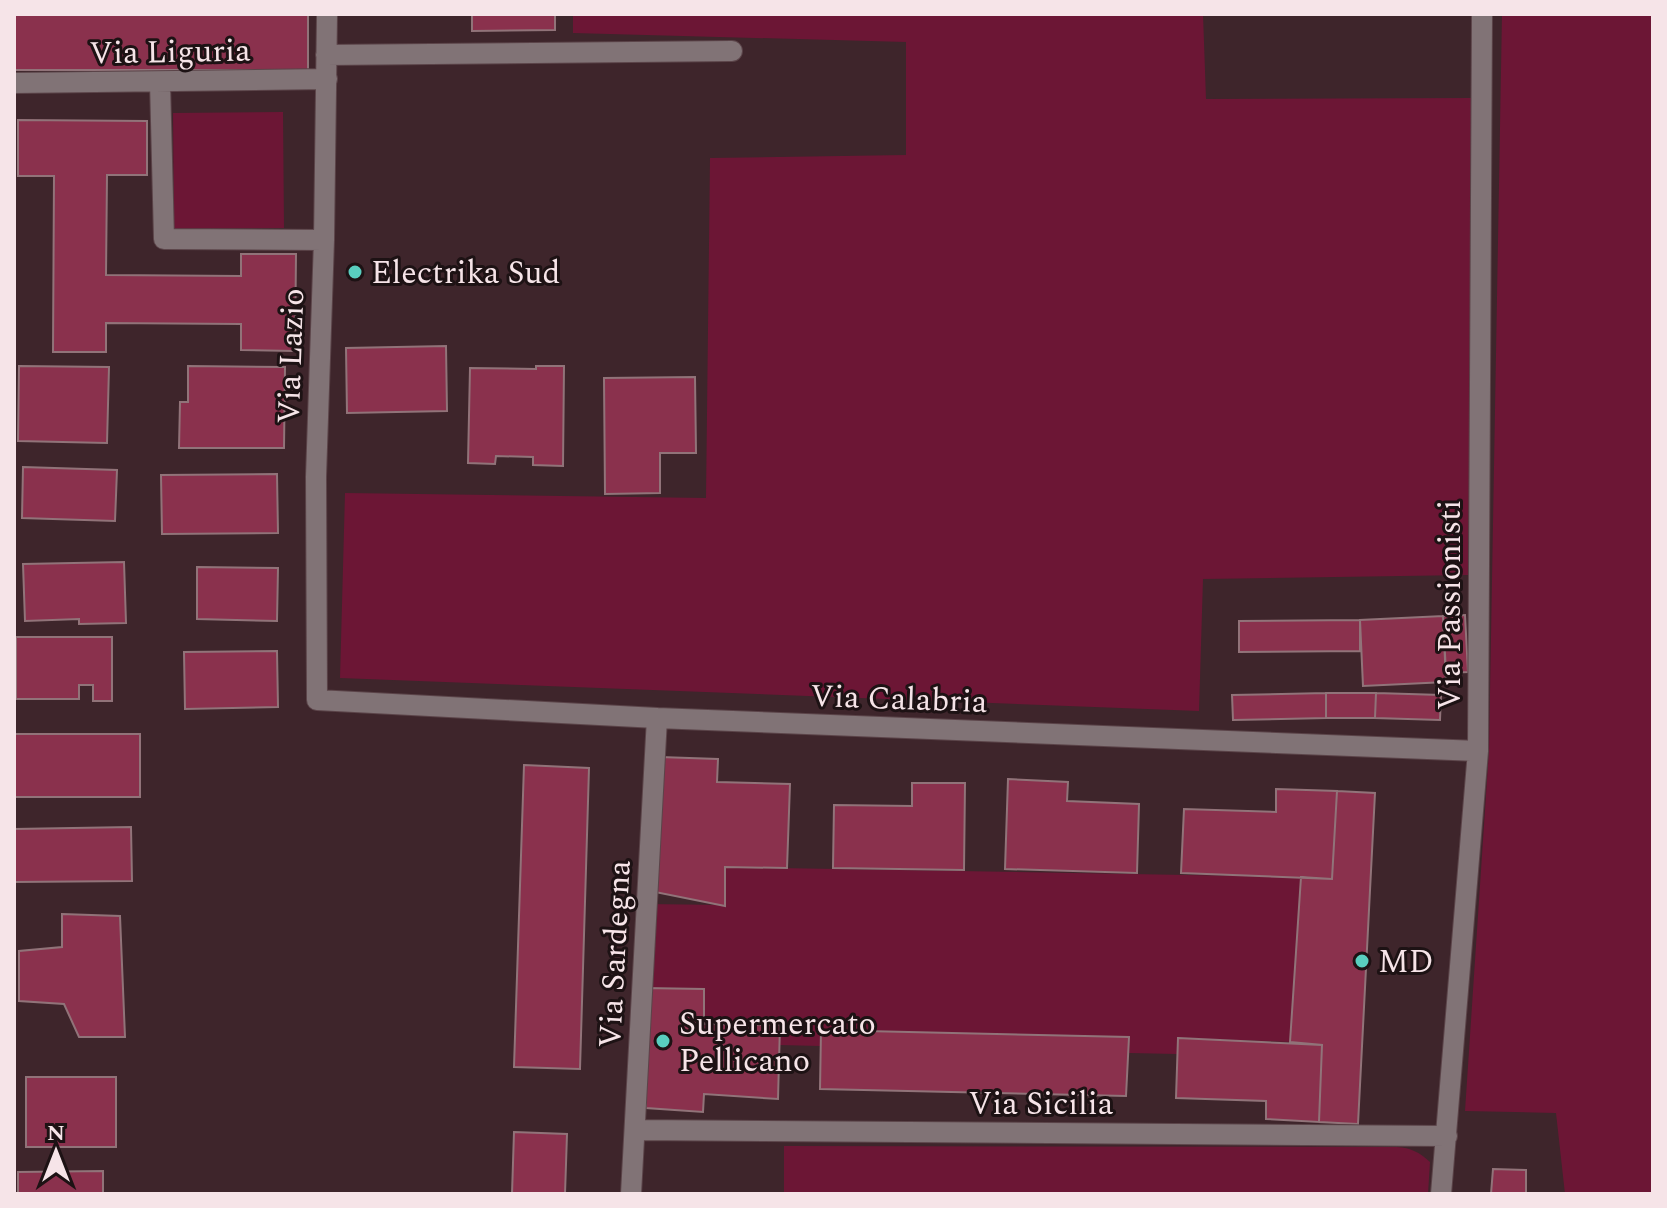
<svg xmlns="http://www.w3.org/2000/svg" width="1667" height="1208" viewBox="0 0 1667 1208" font-family="Spectral,serif">
  <style>
    .green { fill: #6c1635 }
    .building { fill: #8a314d; stroke: #917379; stroke-width: 2 }
    .lines { fill: none; stroke-linecap: round; stroke-linejoin: round }
    .minor-casing { stroke: #5b4449; stroke-width: 22 }
    .minor { stroke: #817376; stroke-width: 20 }
    .poi-dot { fill: #59cebf; stroke: #1d1214; stroke-width: 3 }
    .labels { text-anchor: middle; stroke-width: 6; stroke-linejoin: round; paint-order: stroke }
    .street-label { font-size: 32px; fill: #f6e4e8; stroke: #1d1214 }
    .poi-label { font-size: 32px; fill: #f6e4e8; stroke: #1d1214; text-anchor: start }
  </style>
  <rect width="100%" height="100%" fill="#3e252b"/>
  <path class="green" d="M 573,14 L 1203,14 L 1206,99 L 1474,98 L 1468,575 L 1203,579 L 1199,711 L 340,678 L 345,493 L 706,498 L 710,158 L 906,155 L 906,42 L 573,33 Z
    M 1502,14 L 1653,14 L 1653,1194 L 1565,1194 L 1556,1113 L 1465,1111 L 1489,750 Z
    M 283,112 L 284,228 L 174,229 L 173,113 Z
    M 725,867 L 1301,877 L 1290,1042 L 1178,1038 L 1177,1054 L 1129,1053 L 1129,1037 L 821,1030 L 820,1046 L 779,1045 L 779,1025 L 704,1024 L 704,989 L 644,988 L 646,904 L 724,905 Z
    M 784,1146 L 1397,1147 C 1411,1148 1419,1152 1430,1162 L 1428,1194 L 784,1194 Z"/>
  <path class="building" d="M 14,14 L 308,14 L 308,70 L 14,70 Z
    M 472,14 L 555,14 L 555,30 L 472,31 Z
    M 18,120 L 147,121 L 147,175 L 107,175 L 106,275 L 241,276 L 241,254 L 296,254 L 295,351 L 241,350 L 241,324 L 106,323 L 106,352 L 53,352 L 54,176 L 18,176 Z
    M 446,346 L 447,411 L 347,413 L 346,348 Z
    M 19,366 L 109,367 L 107,443 L 18,441 Z
    M 188,366 L 285,367 L 284,448 L 179,448 L 180,402 L 188,402 Z
    M 536,366 L 564,366 L 563,466 L 533,465 L 533,457 L 496,456 L 495,464 L 468,463 L 470,368 L 536,369 Z
    M 695,377 L 696,453 L 660,453 L 660,493 L 605,494 L 604,378 Z
    M 23,467 L 117,470 L 115,521 L 22,518 Z
    M 277,474 L 278,533 L 162,534 L 161,475 Z
    M 124,562 L 126,623 L 79,624 L 79,619 L 25,621 L 23,564 Z
    M 197,567 L 278,568 L 277,621 L 197,619 Z
    M 1465,615 L 1468,672 L 1446,673 L 1443,616 Z
    M 1443,616 L 1446,682 L 1363,686 L 1360,620 Z
    M 1360,620 L 1360,651 L 1239,652 L 1239,621 Z
    M 16,637 L 112,637 L 112,701 L 93,701 L 93,685 L 79,685 L 79,699 L 16,699 Z
    M 277,651 L 278,707 L 185,709 L 184,652 Z
    M 1326,693 L 1376,693 L 1375,718 L 1326,718 Z
    M 1326,693 L 1326,718 L 1233,720 L 1232,695 Z
    M 1376,693 L 1441,695 L 1440,720 L 1375,718 Z
    M 14,734 L 140,734 L 140,797 L 14,797 Z
    M 660,757 L 718,759 L 717,782 L 790,784 L 787,868 L 725,867 L 725,906 L 655,892 Z
    M 524,765 L 589,768 L 580,1069 L 514,1067 Z
    M 1008,779 L 1068,782 L 1067,801 L 1139,804 L 1137,873 L 1005,869 Z
    M 912,783 L 965,783 L 964,870 L 833,868 L 834,805 L 912,806 Z
    M 1276,789 L 1337,791 L 1332,879 L 1181,873 L 1184,809 L 1276,812 Z
    M 1337,791 L 1375,793 L 1358,1124 L 1319,1122 L 1322,1045 L 1290,1042 L 1301,877 L 1332,879 Z
    M 131,827 L 132,881 L 14,882 L 14,829 Z
    M 62,914 L 120,916 L 125,1037 L 79,1037 L 64,1004 L 19,1001 L 19,951 L 62,947 Z
    M 644,988 L 704,989 L 704,1024 L 780,1025 L 778,1099 L 704,1094 L 703,1112 L 646,1108 Z
    M 821,1030 L 1129,1037 L 1126,1096 L 820,1089 Z
    M 1178,1038 L 1322,1045 L 1319,1122 L 1266,1119 L 1266,1101 L 1176,1098 Z
    M 26,1077 L 116,1077 L 116,1147 L 26,1147 Z
    M 514,1132 L 567,1134 L 565,1194 L 512,1194 Z
    M 1493,1169 L 1526,1170 L 1526,1194 L 1491,1194 Z
    M 103,1171 L 103,1194 L 18,1194 L 18,1172 Z"/>
  <g class="lines">
    <defs>
      <path id="minor" d="M 327,14 L 324,240 L 316,477 L 317,700 L 657,718 L 1478,751
        M 326,55 L 732,51
        M 160,82 L 164,239 L 324,240
        M 14,83 L 327,79
        M 635,1130 L 1447,1136
        M 631,1194 L 657,718
        M 1441,1194 L 1478,751 L 1482,14"/>
    </defs>
    <use href="#minor" class="minor-casing"/>
    <use href="#minor" class="minor"/>
  </g>
  <g class="poi-dot">
    <circle cx="355" cy="272" r="8"/>
    <circle cx="1362" cy="961" r="8"/>
    <circle cx="663" cy="1041" r="8"/>
  </g>
  <g class="labels">
    <g class="street-label">
      <text transform="translate(170 51) rotate(-1)" y="11">Via Liguria</text>
      <text transform="translate(290 356) rotate(-88)" y="11">Via Lazio</text>
      <text transform="translate(1449 605) rotate(-90)" y="11">Via Passionisti</text>
      <text transform="translate(899 698) rotate(2)" y="11">Via Calabria</text>
      <text transform="translate(614 954) rotate(-87)" y="11">Via Sardegna</text>
      <text x="1041" y="1114">Via Sicilia</text>
    </g>
    <g class="poi-label">
      <text x="371" y="283">Electrika Sud</text>
      <text x="1378" y="972">MD</text>
      <text x="679" y="1034">Supermercato<tspan x="679" dy="37">Pellicano</tspan></text>
    </g>
  </g>
  <rect width="1667" height="1208" fill="none" stroke="#f6e4e8" stroke-width="32"/>
  <g transform="translate(56 1152)" stroke="#1d1214" stroke-width="6" paint-order="stroke">
  <path d="M0-6L14 30L0 20L-14 30Z" fill="#f6e4e8"/>
  <text y="-12" font-size="22" font-weight="bold" text-anchor="middle" fill="#f6e4e8">N</text>
  </g>
</svg>
